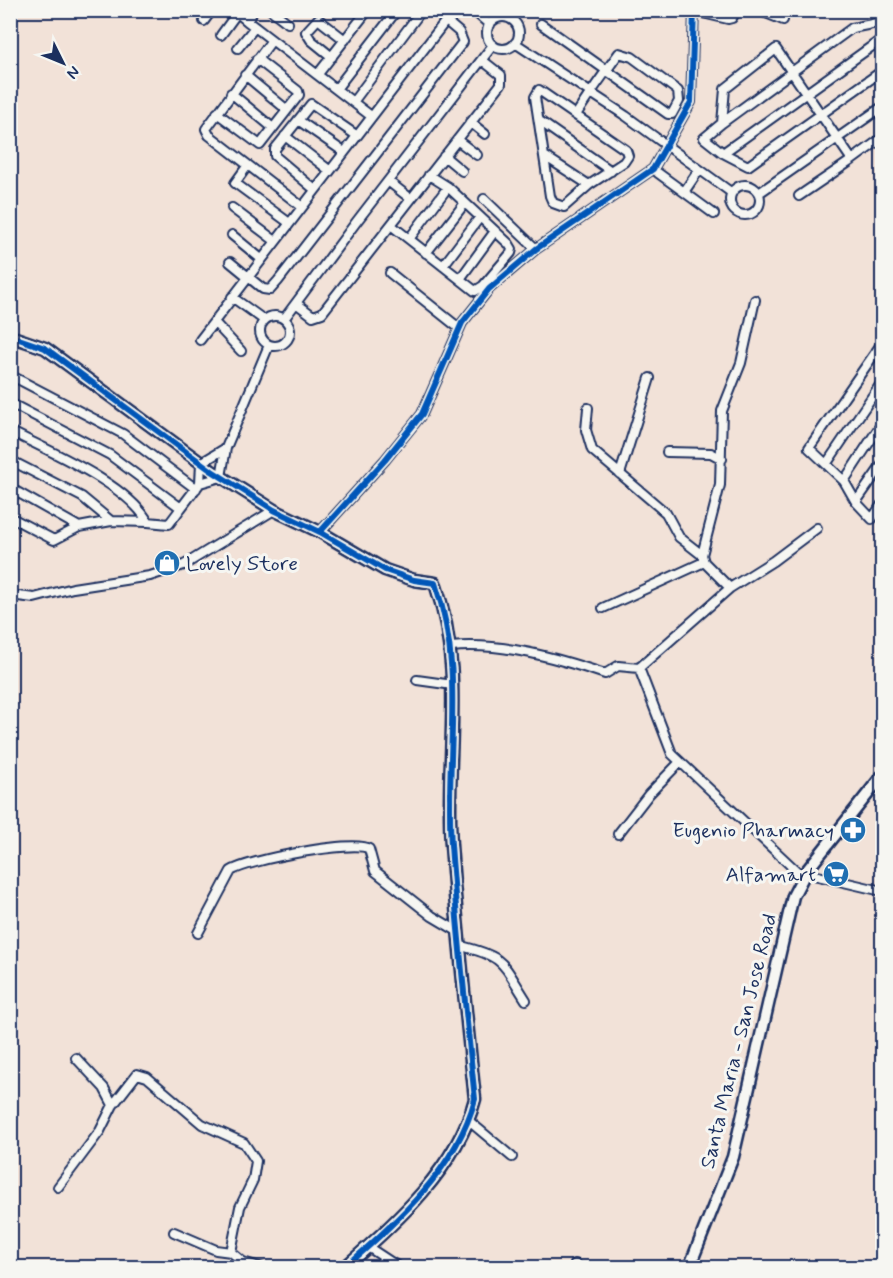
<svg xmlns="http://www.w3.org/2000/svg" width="893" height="1278" viewBox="0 0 893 1278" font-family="Mynerve,sans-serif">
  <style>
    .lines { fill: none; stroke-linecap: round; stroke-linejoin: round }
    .street-casing { stroke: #1b2f5e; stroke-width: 12 }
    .secondary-casing { stroke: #1b2f5e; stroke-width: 15 }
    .street { stroke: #f6f6f2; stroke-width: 8 }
    .secondary { stroke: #f6f6f2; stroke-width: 10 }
    .cycleway-casing { stroke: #f6f6f2; stroke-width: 10 }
    .cycleway { stroke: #0057b8; stroke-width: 6 }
    .labels { text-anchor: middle; stroke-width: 6; stroke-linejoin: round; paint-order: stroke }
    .poi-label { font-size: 21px; fill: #1b2f5e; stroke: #f6f6f2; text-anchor: end }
    .street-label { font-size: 21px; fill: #1b2f5e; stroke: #f6f6f2 }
  </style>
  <rect width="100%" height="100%" fill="#f2e2d8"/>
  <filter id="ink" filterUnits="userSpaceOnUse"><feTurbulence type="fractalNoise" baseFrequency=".0167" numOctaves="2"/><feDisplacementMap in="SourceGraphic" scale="12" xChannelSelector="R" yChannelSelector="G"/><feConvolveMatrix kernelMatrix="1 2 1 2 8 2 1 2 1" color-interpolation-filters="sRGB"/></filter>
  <g filter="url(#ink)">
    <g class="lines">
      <defs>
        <path id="street" d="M 234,10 L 247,21 L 254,10
          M 271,10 L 288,23
          M 473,10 L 490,25
          M 758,10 L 783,20
          M 694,11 L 728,19 L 732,18 L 737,10
          M487 33a16 16 0 1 1 32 0a16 16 0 1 1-32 0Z
          M 204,21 L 212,10
          M 247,21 L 371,116
          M 541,24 L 668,114 L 672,114 L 679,101 L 678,91 L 632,57 L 619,53 C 604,74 589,94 576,115
          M 221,35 L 237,13
          M 882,39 L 723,153 L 748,166 L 882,71
          M 272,40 L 206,129 L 209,135 L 301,206
          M 515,43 L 626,116 L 732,193
          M 238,48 L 255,27
          M 332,57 L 311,40 L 306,32 L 318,19 L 345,40
          M 318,74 L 368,10
          M 245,75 L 286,109
          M 336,89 L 397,10
          M 539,90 L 626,150 L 628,156 L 624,162 L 589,185 L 564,207 L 553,203 L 550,196 L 535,97 Z
          M 231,93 L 273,128
          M 353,102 L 422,10
          M 217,113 L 260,145 L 299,95 L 298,91 L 257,59
          M 298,120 L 344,152
          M 470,122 L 485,134
          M 541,122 L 611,171
          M 722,123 L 704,138 L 723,153
          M 285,136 L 329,170
          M 457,140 L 477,155
          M 444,156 L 462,171
          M 546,157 L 589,185
          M 852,160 L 882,138
          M 248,165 L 235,183 L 288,222
          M 699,170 L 684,192 L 714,214
          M 658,173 L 684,192
          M 388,181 L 411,199
          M730 200a15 15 0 1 1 30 0a15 15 0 1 1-30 0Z
          M 314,189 L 275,156 L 275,149 L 311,104 L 356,135
          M 759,193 L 882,107
          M 799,196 L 852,160 L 776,49 L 725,89 L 722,123 L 852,28 L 882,22
          M 484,199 L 536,249
          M 232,208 L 274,240
          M 391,225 L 475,291 L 483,286 L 511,253 L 512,249 L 509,244 L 448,187 L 429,175
          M 232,235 L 260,258
          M 409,239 L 448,187
          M 426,253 L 465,203
          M 230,262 L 263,289 L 270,290 L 278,281 L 463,42 L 459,32 L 446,21
          M 443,266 L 480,217
          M 390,273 L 459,328
          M 460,279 L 495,231
          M 232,297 L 264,320
          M 296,303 L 313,316 L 322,313 L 501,84 L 501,75 L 482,60
          M260 331a15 15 0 1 1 30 0a15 15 0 1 1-30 0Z
          M 284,319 L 357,221 L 493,45
          M 214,322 L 241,351
          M 200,340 L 454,10
          M 882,343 L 809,448 L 844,481 L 856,502 L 872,519 L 882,504
          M 10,375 L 123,434 L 196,489
          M 10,403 L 110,455 L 181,508 L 169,524 L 148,522 C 126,483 50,452 10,431
          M 667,452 L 711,453 L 722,459
          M 10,460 L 82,497 L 111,521 L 79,527 L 54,540 L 10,517
          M 827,463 L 882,382
          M 620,474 L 650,378
          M 844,481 L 882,423
          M 200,483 L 221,477 L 226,448 L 269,345
          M 10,488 L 79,527
          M 856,502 L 882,465
          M 181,508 L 200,483 L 201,463 L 226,448
          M 111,521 L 148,522
          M 320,532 L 385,460 L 422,414 L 462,323 L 489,289 L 536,249 L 653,169 L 691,102 L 694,10
          M 702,555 L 720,485 L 722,411 L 741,363 L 755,300
          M 730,588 L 773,561 L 817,528
          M 10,595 L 34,598 L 73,588 L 150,576 L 184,565 L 274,510
          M 603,608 L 704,562
          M 451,647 C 502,642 557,658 605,674 L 618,666 L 639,668 L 730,588 L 704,562 L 702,555 L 679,537 L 666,513 L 592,450 L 586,430 L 588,408
          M 639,668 L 672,754 L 803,877
          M 417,680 L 453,685
          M 618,834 L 649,794 L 679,763
          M 805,873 L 882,891
          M 198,933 L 231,871 C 247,860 356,839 369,849 L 375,871 L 432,916 L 459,932
          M 461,946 C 506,957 502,963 526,1000
          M 76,1058 L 104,1088 L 113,1105
          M 469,1121 L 512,1157
          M 58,1187 L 100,1131 L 113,1105 L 137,1074 L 147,1077 L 202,1124 L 244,1143 L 256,1161 L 253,1180 L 240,1207 L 231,1252 L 243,1262 L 263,1268
          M 174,1232 L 216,1250 L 231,1252
          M 368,1247 L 400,1268
          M 575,1264 L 576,1268"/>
        <path id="secondary" d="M 10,336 L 45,348 L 212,471 L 274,510 L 320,532 L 385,570 L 414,580 L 435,583 C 466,673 445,754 451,845 C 457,929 466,1014 475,1099 C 457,1168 397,1222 344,1268
          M 689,1268 L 733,1157 L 793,896 L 805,873 L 882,776"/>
      </defs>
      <use href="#street" class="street-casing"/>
      <use href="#secondary" class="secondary-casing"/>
      <use href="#street" class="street"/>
      <use href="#secondary" class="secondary"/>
      <defs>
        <path id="cycleway" d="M 10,336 L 45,348 L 212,471 L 274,510 L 320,532 L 385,570 L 414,580 L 435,583 C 466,673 445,754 451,845 C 457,929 466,1014 475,1099 C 457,1168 397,1222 344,1268
          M 320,532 L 385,460 L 422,414 L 462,323 L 489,289 L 536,249 L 653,169 L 691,102 L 694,10"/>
      </defs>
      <use href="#cycleway" class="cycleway-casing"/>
      <use href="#cycleway" class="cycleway"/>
    </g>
  </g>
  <defs>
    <symbol id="shop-disc" viewBox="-11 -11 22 22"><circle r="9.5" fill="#1f6fb2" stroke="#f6f6f2"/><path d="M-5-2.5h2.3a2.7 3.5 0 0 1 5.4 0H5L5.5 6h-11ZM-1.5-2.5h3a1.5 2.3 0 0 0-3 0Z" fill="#fff"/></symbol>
    <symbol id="pharmacy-disc" viewBox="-11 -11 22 22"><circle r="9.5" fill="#1f6fb2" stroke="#f6f6f2"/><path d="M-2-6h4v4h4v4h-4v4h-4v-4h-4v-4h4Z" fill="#fff"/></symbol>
    <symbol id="supermarket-disc" viewBox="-11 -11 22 22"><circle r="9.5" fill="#1f6fb2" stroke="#f6f6f2"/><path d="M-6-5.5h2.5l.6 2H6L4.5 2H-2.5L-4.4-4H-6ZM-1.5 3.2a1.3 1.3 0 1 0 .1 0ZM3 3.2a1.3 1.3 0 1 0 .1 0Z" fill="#fff"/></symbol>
  </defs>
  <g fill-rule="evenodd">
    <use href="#shop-disc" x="152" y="548" width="30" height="30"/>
    <use href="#pharmacy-disc" x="838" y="815" width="30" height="30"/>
    <use href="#supermarket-disc" x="821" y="859" width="30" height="30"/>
  </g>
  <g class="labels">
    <g class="poi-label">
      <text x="186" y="570" text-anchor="start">Lovely Store</text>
      <text x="834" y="837">Eugenio Pharmacy</text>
      <text x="816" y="881">Alfamart</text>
    </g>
    <g class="street-label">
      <text transform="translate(738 1041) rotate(-76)" y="7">Santa Maria - San Jose Road</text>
    </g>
  </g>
  <rect width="893" height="1278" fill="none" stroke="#f6f6f2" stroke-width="36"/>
  <rect x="18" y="18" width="857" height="1242" fill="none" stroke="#1b2f5e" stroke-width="2" filter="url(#ink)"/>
  <g transform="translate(63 63) rotate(133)" stroke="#f6f6f2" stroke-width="4.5" paint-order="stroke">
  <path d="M0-4.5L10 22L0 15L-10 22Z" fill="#1b2f5e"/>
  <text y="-9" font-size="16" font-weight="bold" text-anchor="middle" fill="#1b2f5e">N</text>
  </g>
</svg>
